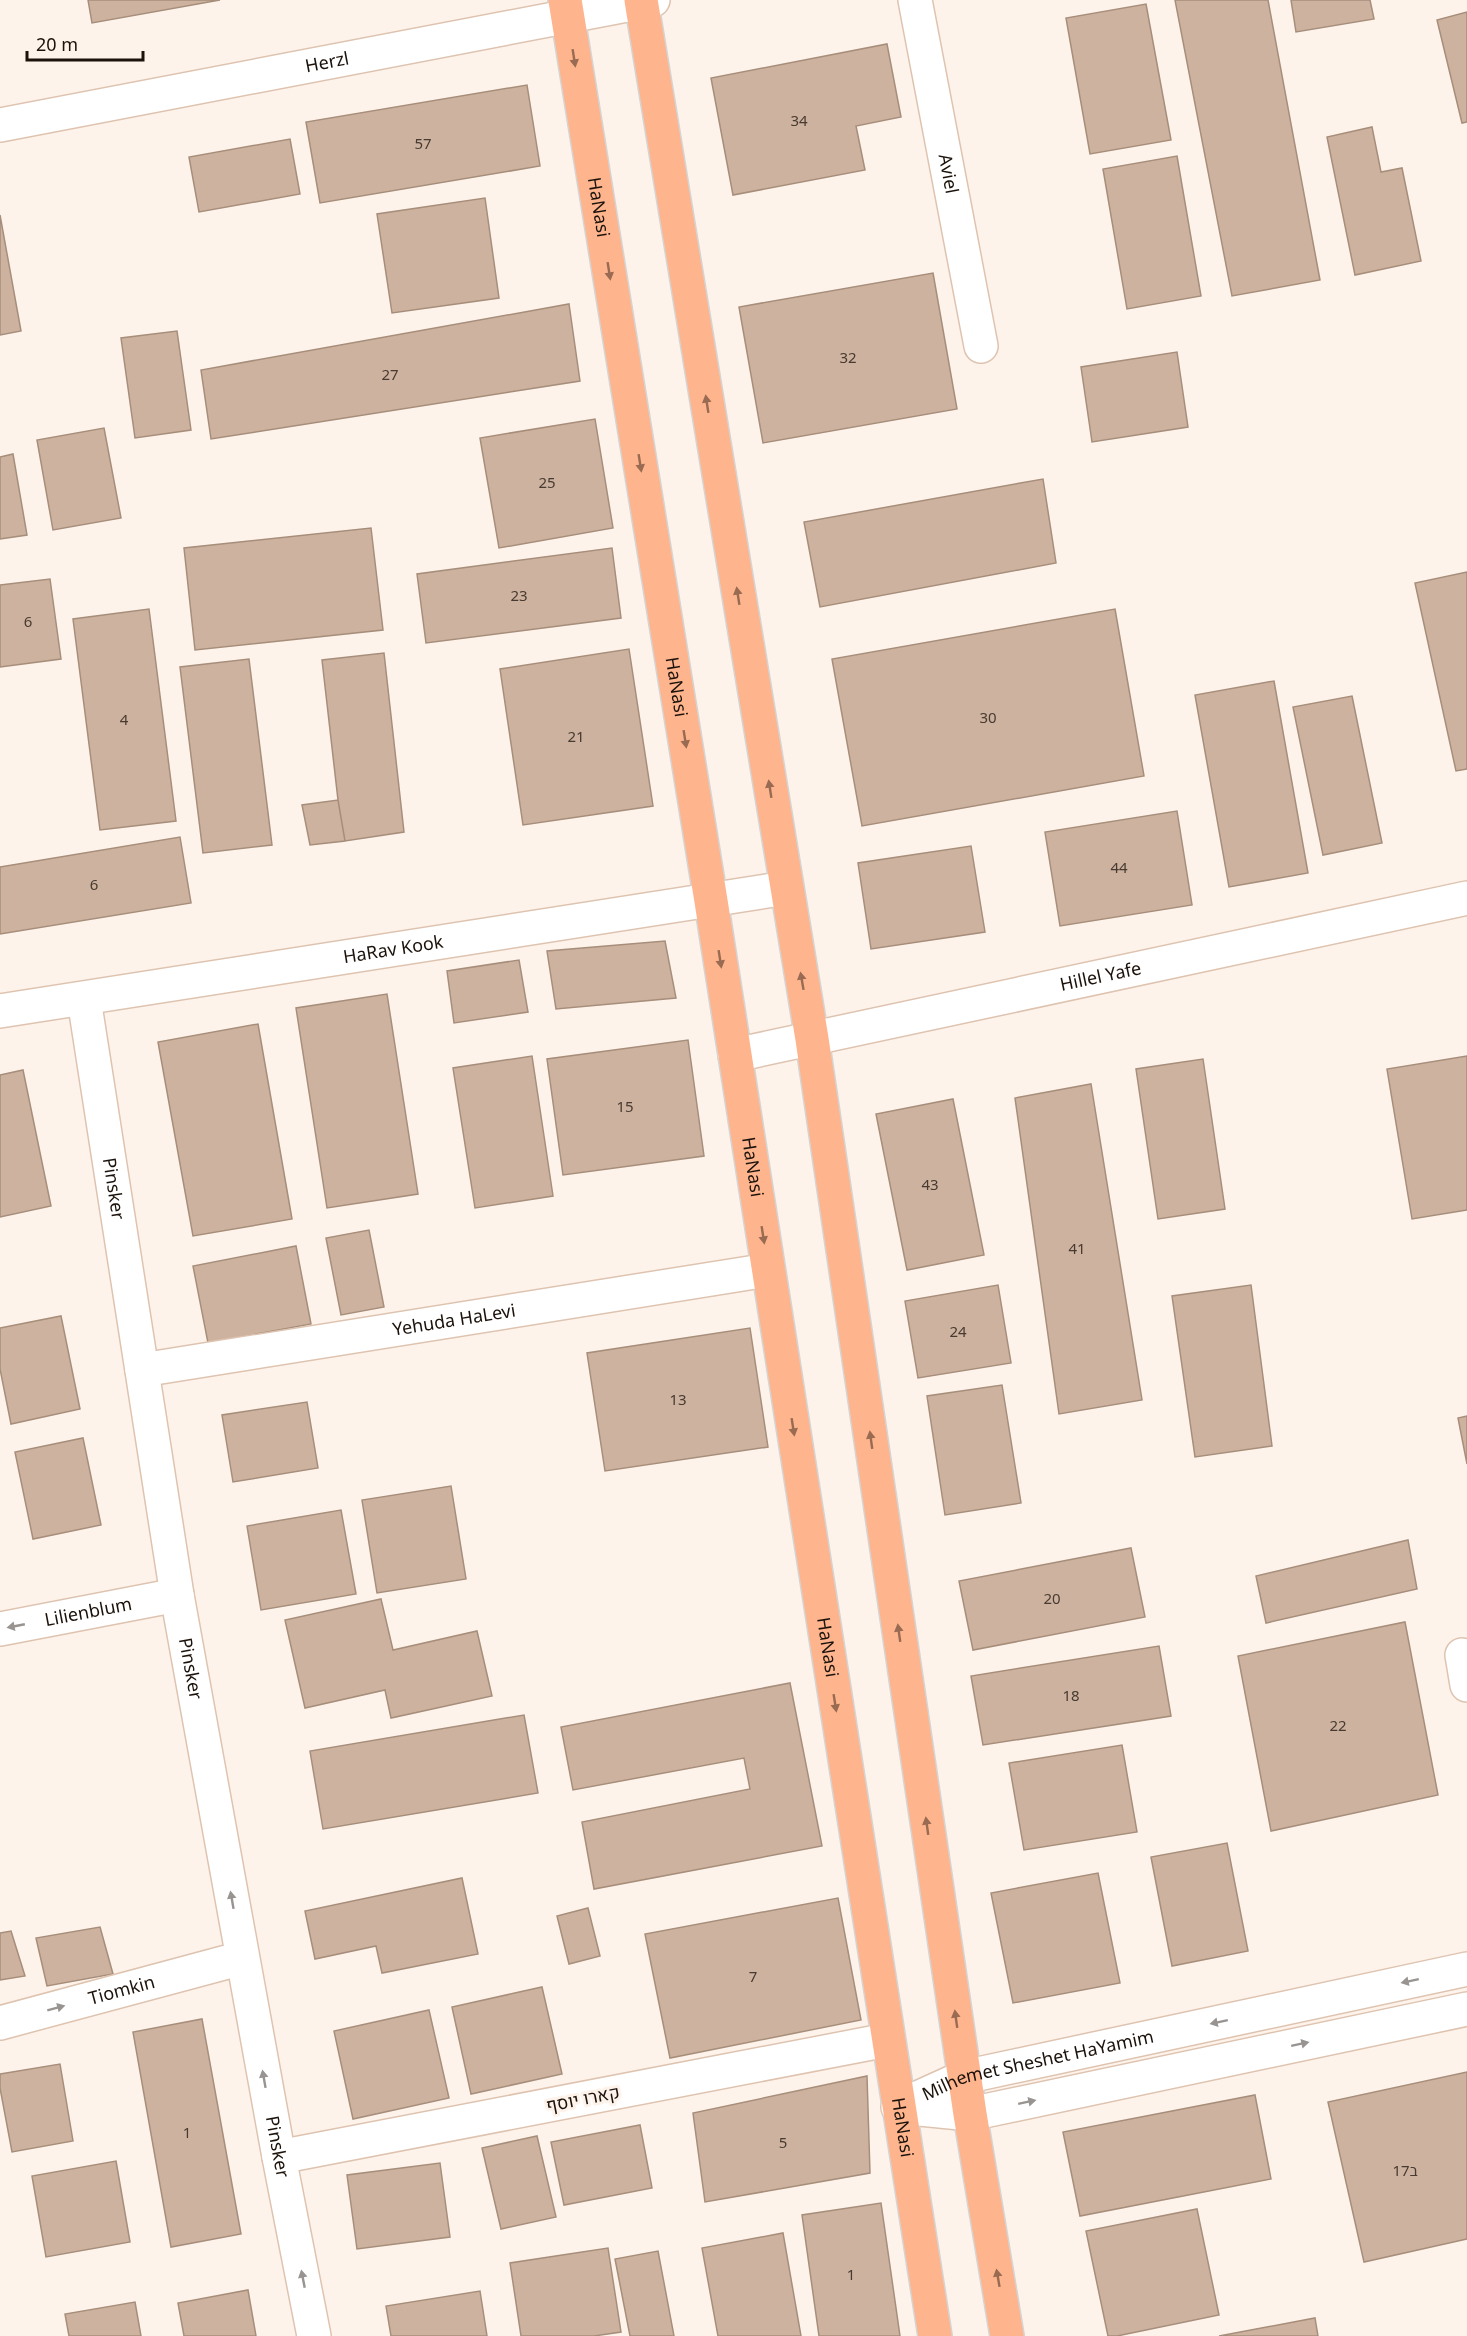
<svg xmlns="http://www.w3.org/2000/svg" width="1467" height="2336" viewBox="0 0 1467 2336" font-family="'Noto Sans',Heebo,sans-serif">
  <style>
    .building { fill: #cdb39f; stroke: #a78e7b; stroke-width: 1.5 }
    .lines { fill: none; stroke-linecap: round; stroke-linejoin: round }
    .minor-casing { stroke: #dec4b0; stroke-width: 36 }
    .major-casing { stroke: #d6d4d3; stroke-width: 36 }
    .minor { stroke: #fff; stroke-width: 33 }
    .major { stroke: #feb48c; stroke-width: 33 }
    .oneway { fill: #986b52 }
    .oneway2 { fill: #989491 }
    .labels { text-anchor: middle; stroke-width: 6; stroke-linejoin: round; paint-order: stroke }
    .number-label { font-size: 15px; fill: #483a30 }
    .street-label { font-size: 18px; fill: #1b120b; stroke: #fef3eb }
  </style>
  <rect width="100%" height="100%" fill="#fef3eb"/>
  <path class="building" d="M 88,0 L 220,0 L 92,23 Z
    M 1175,0 L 1268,0 L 1320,280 L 1232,296 Z
    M 1291,0 L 1370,0 L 1374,19 L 1296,32 Z
    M 1146,4 L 1171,140 L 1090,154 L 1066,18 Z
    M 1467,12 L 1467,122 L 1462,123 L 1437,20 Z
    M 887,44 L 901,117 L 856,126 L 865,170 L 733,195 L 711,78 Z
    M 527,85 L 540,166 L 320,203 L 306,122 Z
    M 1372,127 L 1381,172 L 1402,168 L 1421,261 L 1355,275 L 1327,137 Z
    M 290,139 L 300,194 L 199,212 L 189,157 Z
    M 1177,156 L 1201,296 L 1127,309 L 1103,169 Z
    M 485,198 L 499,298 L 392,313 L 377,214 Z
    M 0,215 L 21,331 L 0,335 Z
    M 933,273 L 957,409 L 763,443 L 739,307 Z
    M 569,304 L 580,381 L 211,439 L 201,370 Z
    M 177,331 L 191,430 L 135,438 L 121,338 Z
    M 1177,352 L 1188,427 L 1092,442 L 1081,367 Z
    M 595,419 L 613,528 L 499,548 L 480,438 Z
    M 104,428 L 121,518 L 53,530 L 37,440 Z
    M 13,454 L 27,535 L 0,539 L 0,457 Z
    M 1043,479 L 1056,563 L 820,607 L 804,522 Z
    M 371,528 L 383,630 L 195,650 L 184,548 Z
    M 612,548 L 621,618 L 426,643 L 417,574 Z
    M 1467,572 L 1467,769 L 1456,771 L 1415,583 Z
    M 50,579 L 61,659 L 0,667 L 0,585 Z
    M 149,609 L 176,821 L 100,830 L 73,619 Z
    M 1115,609 L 1144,776 L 862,826 L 832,659 Z
    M 629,649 L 653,806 L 523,825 L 500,669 Z
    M 384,653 L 404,832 L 345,841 L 338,800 L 322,660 Z
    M 249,659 L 272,845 L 203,853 L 180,667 Z
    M 1274,681 L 1308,873 L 1229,887 L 1195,695 Z
    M 1352,696 L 1382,843 L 1323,855 L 1293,707 Z
    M 338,800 L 345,841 L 310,845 L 302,805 Z
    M 1177,811 L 1192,905 L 1060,926 L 1045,832 Z
    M 180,837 L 191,903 L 0,934 L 0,867 Z
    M 971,846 L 985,932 L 871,949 L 858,863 Z
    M 665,941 L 676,998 L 556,1009 L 547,951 Z
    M 519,960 L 528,1012 L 454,1023 L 447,971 Z
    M 387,994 L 418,1194 L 327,1208 L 296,1008 Z
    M 258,1024 L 292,1219 L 193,1236 L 158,1042 Z
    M 688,1040 L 704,1156 L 563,1175 L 547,1059 Z
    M 532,1056 L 553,1196 L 475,1208 L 453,1068 Z
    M 1467,1056 L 1467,1210 L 1412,1219 L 1387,1069 Z
    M 1203,1059 L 1225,1209 L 1158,1219 L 1136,1069 Z
    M 23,1070 L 51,1206 L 0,1217 L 0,1075 Z
    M 1091,1084 L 1142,1400 L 1059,1414 L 1015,1098 Z
    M 953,1099 L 984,1255 L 907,1270 L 876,1114 Z
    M 369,1230 L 384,1307 L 341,1315 L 326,1238 Z
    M 296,1246 L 311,1324 L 208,1343 L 193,1266 Z
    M 998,1285 L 1011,1363 L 918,1378 L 905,1301 Z
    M 1251,1285 L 1272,1446 L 1195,1457 L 1172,1296 Z
    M 61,1316 L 80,1409 L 11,1424 L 0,1369 L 0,1328 Z
    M 750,1328 L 768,1447 L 605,1471 L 587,1353 Z
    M 1002,1385 L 1021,1503 L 945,1515 L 927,1396 Z
    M 307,1402 L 318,1468 L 233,1482 L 222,1415 Z
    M 1467,1416 L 1467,1464 L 1458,1418 Z
    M 83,1438 L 101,1525 L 33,1539 L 15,1452 Z
    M 451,1486 L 466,1579 L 377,1593 L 362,1500 Z
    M 341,1510 L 356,1594 L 261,1610 L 247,1526 Z
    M 1408,1540 L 1417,1589 L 1266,1623 L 1256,1576 Z
    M 1131,1548 L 1145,1617 L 973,1650 L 959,1581 Z
    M 381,1599 L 393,1650 L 477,1631 L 492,1696 L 391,1718 L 385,1690 L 305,1708 L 285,1620 Z
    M 1405,1622 L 1438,1795 L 1271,1831 L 1238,1656 Z
    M 1159,1646 L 1171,1716 L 983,1745 L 971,1676 Z
    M 790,1683 L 822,1846 L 594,1889 L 582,1822 L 750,1789 L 744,1758 L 573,1790 L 561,1727 Z
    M 524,1715 L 538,1793 L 323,1829 L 310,1751 Z
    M 1122,1745 L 1137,1832 L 1024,1850 L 1009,1763 Z
    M 1227,1843 L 1248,1951 L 1172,1966 L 1151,1857 Z
    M 1098,1873 L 1120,1983 L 1013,2003 L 991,1893 Z
    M 462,1878 L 478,1954 L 382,1973 L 376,1946 L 315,1959 L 305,1911 Z
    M 838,1898 L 861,2020 L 670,2058 L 645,1934 Z
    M 588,1908 L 600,1956 L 569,1964 L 557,1916 Z
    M 100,1927 L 113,1974 L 47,1986 L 36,1938 Z
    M 11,1931 L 25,1976 L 0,1980 L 0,1933 Z
    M 542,1987 L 562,2074 L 471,2094 L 452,2007 Z
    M 429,2010 L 449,2098 L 353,2119 L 334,2031 Z
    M 202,2019 L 241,2234 L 171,2247 L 133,2032 Z
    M 60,2064 L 73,2141 L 12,2152 L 0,2088 L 0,2074 Z
    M 1467,2072 L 1467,2239 L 1364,2262 L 1328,2102 Z
    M 867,2076 L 870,2173 L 705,2202 L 693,2113 Z
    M 1255,2095 L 1271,2179 L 1080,2216 L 1063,2132 Z
    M 640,2125 L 652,2188 L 564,2205 L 551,2142 Z
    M 537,2136 L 556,2217 L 501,2229 L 482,2148 Z
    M 116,2161 L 130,2242 L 46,2257 L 32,2176 Z
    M 440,2163 L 450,2237 L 357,2249 L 347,2175 Z
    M 881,2203 L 900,2336 L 819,2336 L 802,2215 Z
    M 1197,2209 L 1219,2315 L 1117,2336 L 1108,2336 L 1086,2231 Z
    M 783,2233 L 801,2336 L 718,2336 L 702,2248 Z
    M 608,2248 L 621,2332 L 594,2336 L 521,2336 L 510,2263 Z
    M 658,2251 L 674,2336 L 630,2336 L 615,2259 Z
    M 248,2290 L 256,2336 L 184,2336 L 178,2303 Z
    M 480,2291 L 487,2336 L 391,2336 L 386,2306 Z
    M 135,2302 L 141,2336 L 69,2336 L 65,2314 Z
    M 1315,2318 L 1318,2336 L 1219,2336 Z"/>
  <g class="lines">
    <defs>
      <g id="minor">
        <path id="s1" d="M 915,0 L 981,346"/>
        <path id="s2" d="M 0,125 L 653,0"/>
        <path id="s3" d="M 84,999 L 177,1595 L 279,2157 L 314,2336"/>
        <path id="s4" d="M 0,1011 L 786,888"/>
        <path id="s5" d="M 735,1055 L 1467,898"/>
        <path id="s6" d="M 142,1370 L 768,1270"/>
        <path id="s7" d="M 0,1629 L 177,1595"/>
        <path d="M 1462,1655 L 1467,1685"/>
        <path id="s8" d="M 0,2023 L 242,1958"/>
        <path id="s9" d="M 898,2107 L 964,2077 L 1467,1969"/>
        <path d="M 900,2107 L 970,2114 L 1467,2009"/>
        <path d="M 279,2157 L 887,2040"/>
      </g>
      <g id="major">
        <path id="s10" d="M 565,0 L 711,901 L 935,2336"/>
        <path d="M 641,0 L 812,1039 L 970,2114 L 1007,2336"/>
      </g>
    </defs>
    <use href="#minor" class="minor-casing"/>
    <use href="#major" class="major-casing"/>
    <use href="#minor" class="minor"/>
    <use href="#major" class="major"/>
  </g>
  <defs><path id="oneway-solid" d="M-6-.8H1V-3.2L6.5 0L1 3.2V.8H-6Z" transform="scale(1.5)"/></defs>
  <g class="oneway">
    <use href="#oneway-solid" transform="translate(574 58) rotate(81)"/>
    <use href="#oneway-solid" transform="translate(609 271) rotate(81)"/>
    <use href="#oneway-solid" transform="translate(707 404) rotate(-99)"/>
    <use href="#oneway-solid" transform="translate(640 463) rotate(81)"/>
    <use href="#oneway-solid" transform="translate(738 596) rotate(-99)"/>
    <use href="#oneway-solid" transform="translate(685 739) rotate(81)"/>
    <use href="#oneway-solid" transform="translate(770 789) rotate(-99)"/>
    <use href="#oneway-solid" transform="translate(720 959) rotate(81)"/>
    <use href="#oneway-solid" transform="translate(802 981) rotate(-100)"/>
    <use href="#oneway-solid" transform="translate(763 1235) rotate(81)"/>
    <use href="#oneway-solid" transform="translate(793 1427) rotate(81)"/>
    <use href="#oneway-solid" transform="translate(871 1440) rotate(-98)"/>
    <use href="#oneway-solid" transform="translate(899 1633) rotate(-98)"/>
    <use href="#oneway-solid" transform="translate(835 1703) rotate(81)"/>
    <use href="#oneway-solid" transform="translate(927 1826) rotate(-98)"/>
    <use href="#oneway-solid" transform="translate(956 2019) rotate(-98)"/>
    <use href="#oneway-solid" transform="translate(998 2278) rotate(-100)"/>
  </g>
  <g class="oneway2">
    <use href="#oneway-solid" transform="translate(16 1626) rotate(169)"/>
    <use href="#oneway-solid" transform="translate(232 1900) rotate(-100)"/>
    <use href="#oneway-solid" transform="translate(1410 1981) rotate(168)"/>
    <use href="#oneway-solid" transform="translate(56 2008) rotate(-15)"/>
    <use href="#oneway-solid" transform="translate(1219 2022) rotate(168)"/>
    <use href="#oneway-solid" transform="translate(1300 2044) rotate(-12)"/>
    <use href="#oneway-solid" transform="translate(264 2079) rotate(-100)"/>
    <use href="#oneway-solid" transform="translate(1027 2102) rotate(-12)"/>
    <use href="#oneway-solid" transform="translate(303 2279) rotate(-101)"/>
  </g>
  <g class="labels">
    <g class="number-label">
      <text x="799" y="126">34</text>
      <text x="423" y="149">57</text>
      <text x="848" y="363">32</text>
      <text x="390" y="380">27</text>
      <text x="547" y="488">25</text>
      <text x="519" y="601">23</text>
      <text x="28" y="627">6</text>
      <text x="988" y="723">30</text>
      <text x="124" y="725">4</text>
      <text x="576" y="742">21</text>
      <text x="1119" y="873">44</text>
      <text x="94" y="890">6</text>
      <text x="625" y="1112">15</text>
      <text x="930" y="1190">43</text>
      <text x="1077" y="1254">41</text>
      <text x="958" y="1337">24</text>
      <text x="678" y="1405">13</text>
      <text x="1052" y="1604">20</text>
      <text x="1071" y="1701">18</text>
      <text x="1338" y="1731">22</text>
      <text x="753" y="1982">7</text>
      <text x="187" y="2138">1</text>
      <text x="783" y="2148">5</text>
      <text x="1405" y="2176">17ב</text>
      <text x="851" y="2280">1</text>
    </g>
    <g class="street-label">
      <text dy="6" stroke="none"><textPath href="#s2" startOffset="333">Herzl</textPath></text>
      <text dy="6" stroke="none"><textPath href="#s1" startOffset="177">Aviel</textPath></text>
      <text dy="6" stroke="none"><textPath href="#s10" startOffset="210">HaNasi</textPath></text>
      <text dy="6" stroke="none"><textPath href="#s10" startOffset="696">HaNasi</textPath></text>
      <text dy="6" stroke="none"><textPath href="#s4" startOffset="398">HaRav Kook</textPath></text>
      <text dy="6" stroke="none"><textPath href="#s5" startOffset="374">Hillel Yafe</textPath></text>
      <text dy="6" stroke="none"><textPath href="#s10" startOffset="1182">HaNasi</textPath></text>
      <text dy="6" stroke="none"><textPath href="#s3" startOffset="192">Pinsker</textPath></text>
      <text dy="6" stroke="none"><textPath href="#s6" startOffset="316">Yehuda HaLevi</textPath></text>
      <text dy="6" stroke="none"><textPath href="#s7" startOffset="90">Lilienblum</textPath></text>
      <text dy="6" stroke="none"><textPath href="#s10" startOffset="1668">HaNasi</textPath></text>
      <text dy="6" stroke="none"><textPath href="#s3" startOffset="678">Pinsker</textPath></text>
      <text dy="6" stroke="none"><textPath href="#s8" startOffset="126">Tiomkin</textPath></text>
      <text dy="6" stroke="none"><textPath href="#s9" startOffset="147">Milhemet Sheshet HaYamim</textPath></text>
      <text transform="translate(583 2099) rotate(-11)" y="6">קארו יוסף</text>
      <text dy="6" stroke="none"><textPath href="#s10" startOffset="2154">HaNasi</textPath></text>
      <text dy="6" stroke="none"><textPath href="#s3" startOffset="1164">Pinsker</textPath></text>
    </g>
  </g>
  <path d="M27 51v9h116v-9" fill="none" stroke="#1b120b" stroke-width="3"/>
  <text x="36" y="51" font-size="18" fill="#1b120b" stroke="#fef3eb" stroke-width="4.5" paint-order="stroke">20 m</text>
</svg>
